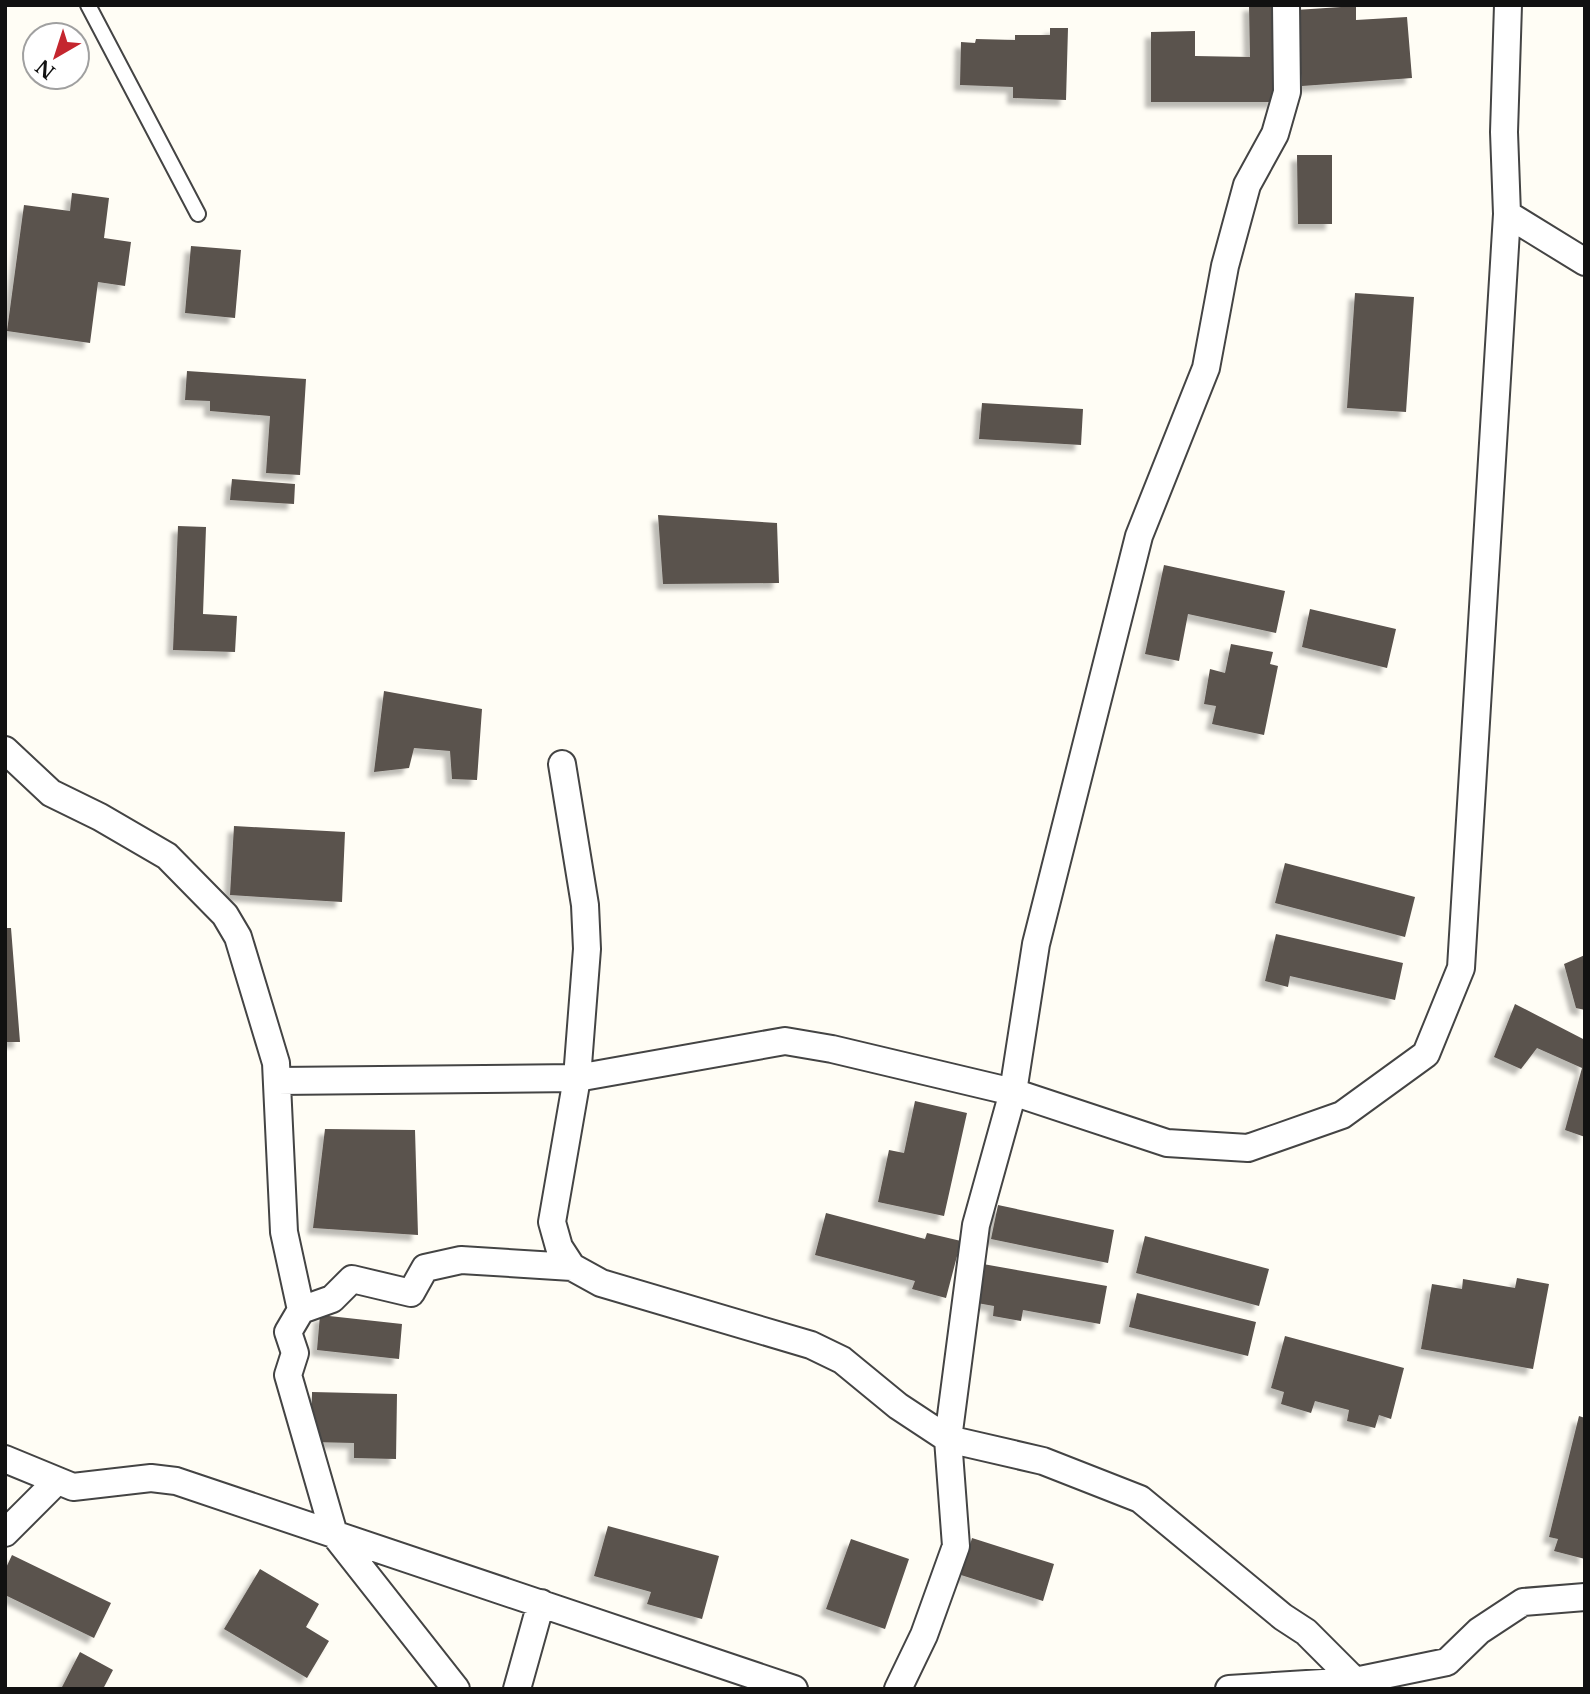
<svg xmlns="http://www.w3.org/2000/svg" width="1590" height="1694" viewBox="0 0 1590 1694" font-family="'Libre Baskerville',serif">
  <style>
    .building { fill: #5a524d; filter: url(#shadow) }
    .lines { fill: none; stroke-linecap: round; stroke-linejoin: round }
    .service-casing { stroke: #444; stroke-width: 18 }
    .minor-casing { stroke: #444; stroke-width: 30 }
    .service { stroke: #fff; stroke-width: 14 }
    .minor { stroke: #fff; stroke-width: 26 }
  </style>
  <defs>
    <filter id="shadow"><feDropShadow dx="-6" dy="6" stdDeviation="2" flood-color="#0004"/></filter>
  </defs>
  <rect width="100%" height="100%" fill="#fffdf5"/>
  <path class="building" d="M 1249,5 L 1275,5 L 1276,102 L 1151,102 L 1151,32 L 1195,31 L 1195,56 L 1250,57 Z
    M 1356,6 L 1356,20 L 1407,17 L 1412,78 L 1302,86 L 1296,10 Z
    M 1050,28 L 1068,28 L 1066,100 L 1013,98 L 1013,87 L 960,85 L 961,42 L 975,43 L 976,39 L 1015,40 L 1015,35 L 1050,35 Z
    M 1297,155 L 1332,155 L 1332,224 L 1298,224 Z
    M 72,193 L 109,198 L 104,238 L 131,242 L 125,286 L 98,282 L 90,343 L 7,331 L 24,205 L 70,211 Z
    M 191,246 L 241,250 L 235,318 L 185,313 Z
    M 1355,293 L 1414,297 L 1406,412 L 1347,408 Z
    M 187,371 L 306,379 L 300,475 L 266,473 L 270,416 L 210,411 L 210,401 L 185,400 Z
    M 982,403 L 1083,409 L 1081,445 L 979,439 Z
    M 232,479 L 295,484 L 294,504 L 230,500 Z
    M 658,515 L 777,523 L 779,583 L 663,584 Z
    M 178,526 L 206,527 L 203,614 L 237,616 L 235,652 L 173,650 Z
    M 1164,565 L 1285,591 L 1276,633 L 1188,614 L 1179,661 L 1145,654 Z
    M 1310,609 L 1396,629 L 1387,668 L 1302,647 Z
    M 1231,644 L 1273,652 L 1270,664 L 1278,666 L 1264,735 L 1212,724 L 1216,706 L 1204,704 L 1210,669 L 1225,673 Z
    M 384,691 L 482,709 L 477,780 L 452,779 L 450,751 L 414,748 L 409,768 L 374,772 Z
    M 234,826 L 345,832 L 342,902 L 230,895 Z
    M 1285,863 L 1415,897 L 1405,937 L 1275,903 Z
    M 5,928 L 11,928 L 20,1042 L 5,1042 Z
    M 1276,934 L 1403,963 L 1395,1000 L 1290,976 L 1288,987 L 1265,981 Z
    M 1585,955 L 1585,1010 L 1576,1008 L 1564,964 Z
    M 1515,1004 L 1585,1040 L 1585,1137 L 1565,1130 L 1582,1068 L 1537,1048 L 1521,1069 L 1494,1057 Z
    M 915,1101 L 967,1113 L 944,1216 L 878,1202 L 889,1150 L 904,1153 Z
    M 325,1129 L 415,1130 L 418,1235 L 313,1228 Z
    M 998,1205 L 1114,1230 L 1108,1263 L 991,1239 Z
    M 826,1213 L 925,1239 L 927,1233 L 961,1241 L 946,1298 L 912,1289 L 915,1281 L 815,1255 Z
    M 1145,1236 L 1269,1269 L 1259,1306 L 1136,1273 Z
    M 983,1264 L 1107,1286 L 1100,1324 L 1023,1310 L 1021,1321 L 993,1316 L 994,1306 L 977,1303 Z
    M 1517,1278 L 1549,1284 L 1533,1369 L 1421,1349 L 1432,1284 L 1462,1289 L 1463,1279 L 1515,1288 Z
    M 1137,1293 L 1256,1322 L 1248,1356 L 1129,1327 Z
    M 320,1315 L 402,1324 L 399,1359 L 317,1350 Z
    M 1285,1336 L 1404,1368 L 1391,1419 L 1379,1415 L 1375,1428 L 1347,1421 L 1349,1410 L 1315,1401 L 1311,1413 L 1281,1404 L 1284,1392 L 1271,1388 Z
    M 312,1392 L 397,1394 L 396,1459 L 354,1458 L 354,1443 L 312,1442 Z
    M 1579,1416 L 1585,1418 L 1585,1559 L 1554,1551 L 1558,1539 L 1549,1537 Z
    M 608,1526 L 719,1556 L 702,1619 L 647,1604 L 651,1592 L 594,1576 Z
    M 972,1538 L 1054,1564 L 1043,1601 L 961,1575 Z
    M 851,1539 L 909,1559 L 885,1629 L 826,1609 Z
    M 12,1555 L 111,1603 L 94,1638 L 5,1595 L 5,1570 Z
    M 260,1569 L 319,1604 L 306,1627 L 329,1641 L 307,1678 L 224,1629 Z
    M 80,1652 L 113,1670 L 103,1689 L 61,1689 Z"/>
  <g class="lines">
    <defs>
      <path id="service" d="M 88,5 L 198,214"/>
      <path id="minor" d="M 1507,214 L 1585,262
        M 5,750 L 51,793 L 100,817 L 167,856 L 225,915 L 238,937 L 276,1063 L 284,1232 L 301,1310
        M 562,764 L 585,905 L 587,949 L 577,1078 L 552,1222 L 559,1247 L 572,1267 L 601,1283 L 811,1345 L 842,1360 L 898,1406 L 948,1439 L 1043,1461 L 1140,1499 L 1283,1617 L 1306,1632 L 1363,1689
        M 277,1081 L 577,1078 L 785,1041 L 832,1049 L 1013,1092 L 1167,1143 L 1248,1148 L 1342,1115 L 1426,1054 L 1461,968 L 1507,214 L 1504,132 L 1508,5
        M 5,1459 L 73,1487 L 151,1478 L 176,1481 L 794,1689
        M 5,1533 L 56,1482
        M 456,1689 L 334,1534 L 288,1375 L 295,1353 L 288,1332 L 301,1310 L 332,1299 L 352,1279 L 411,1293 L 425,1268 L 461,1260 L 572,1267
        M 517,1689 L 541,1603
        M 898,1689 L 924,1635 L 956,1546 L 948,1439 L 976,1225 L 1013,1092 L 1036,944 L 1139,536 L 1206,368 L 1225,266 L 1247,185 L 1275,134 L 1287,92 L 1286,5
        M 1229,1689 L 1355,1681 L 1447,1662 L 1479,1631 L 1523,1602 L 1585,1597"/>
    </defs>
    <use href="#service" class="service-casing"/>
    <use href="#minor" class="minor-casing"/>
    <use href="#service" class="service"/>
    <use href="#minor" class="minor"/>
  </g>
  <rect width="1590" height="1694" fill="none" stroke="#111111" stroke-width="14"/>
  <g transform="translate(56 56) rotate(219)"><circle r="33" fill="#ffffff" stroke="#a0a0a0" stroke-width="2"/>
  <path d="M0-5L12 26L0 18L-12 26Z" fill="#c4262e"/>
  <text y="-10" font-size="19" font-weight="bold" text-anchor="middle" fill="#111111">N</text>
  </g>
</svg>
